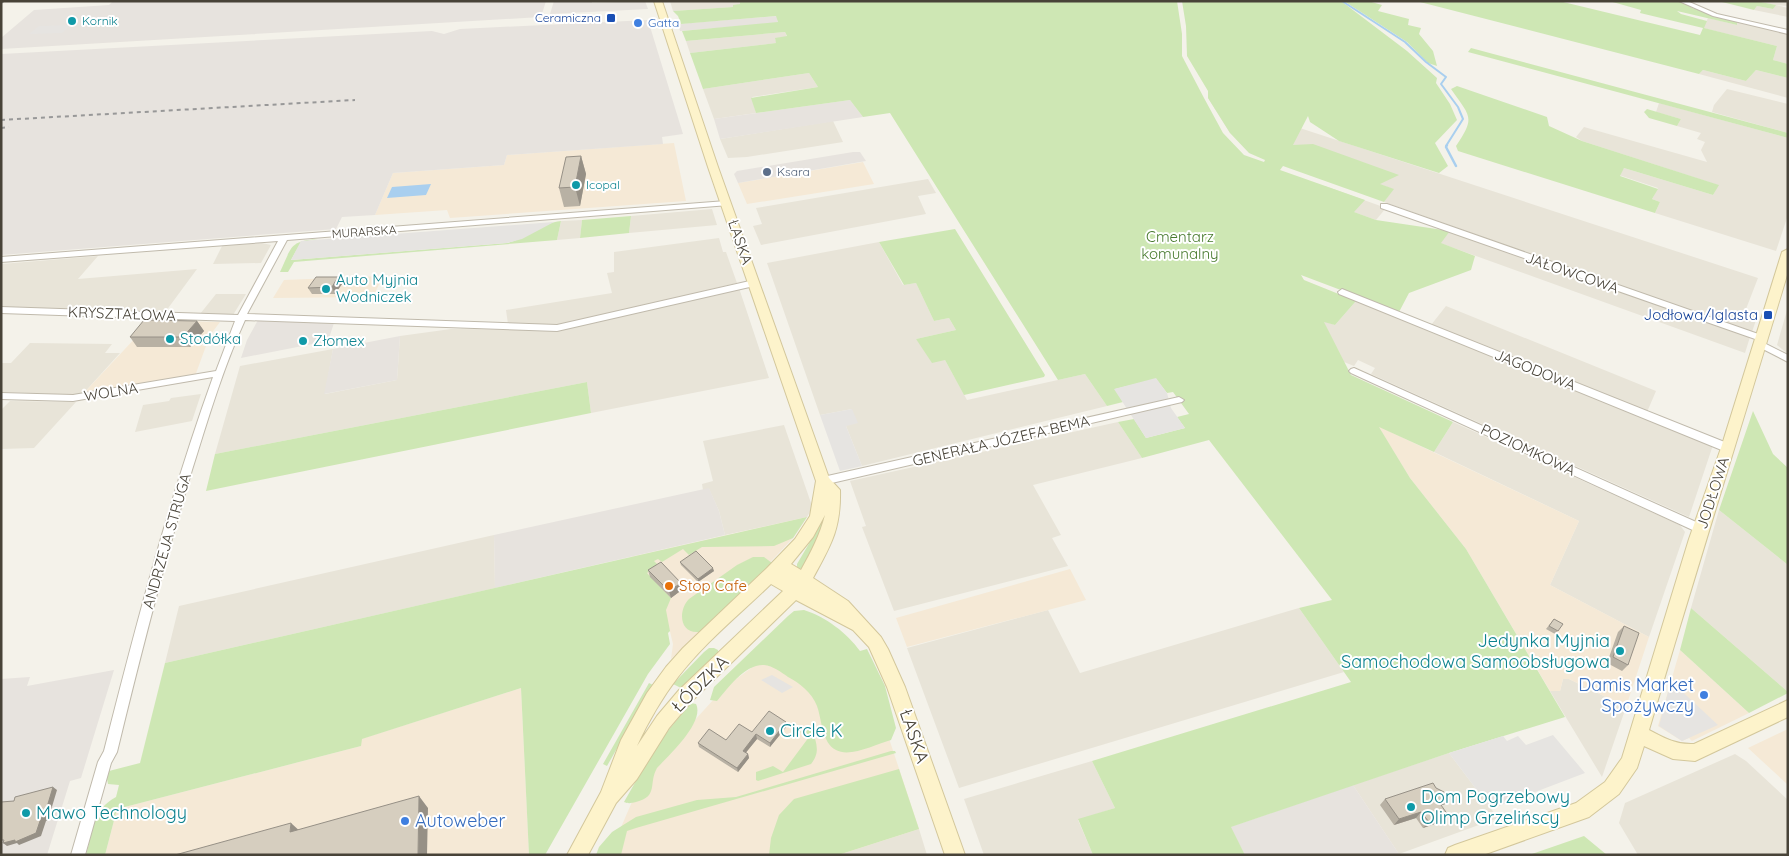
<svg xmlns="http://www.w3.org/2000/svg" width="1789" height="856" viewBox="0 0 1789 856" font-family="Quicksand,sans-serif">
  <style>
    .residential { fill: #e8e4d8 }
    .commercial { fill: #f5e9d6 }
    .industrial { fill: #e7e3de }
    .green { fill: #cee7b4 }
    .parking { fill: #e6e4e1 }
    .water { fill: #a9cfef }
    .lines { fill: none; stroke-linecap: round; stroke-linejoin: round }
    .stream-far1 { stroke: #a9cfef; stroke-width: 2 }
    .stream { stroke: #a9cfef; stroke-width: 2.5 }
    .street-casing { stroke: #c0baac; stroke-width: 2 }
    .secondary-casing { stroke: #d3c79b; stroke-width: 2 }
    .street { fill: #fff; fill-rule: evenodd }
    .secondary { fill: #fdf3cb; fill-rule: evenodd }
    .rail { stroke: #989898; stroke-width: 2; stroke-dasharray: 4 4; stroke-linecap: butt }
    .wall { fill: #b8b1a4 }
    .shaded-wall { fill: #969086 }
    .building { fill: #d6cebf; stroke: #969086 }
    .transit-dot { fill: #1a4fb4; stroke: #fff; stroke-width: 2 }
    .culture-dot { fill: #0f9aa8; stroke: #fff; stroke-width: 2 }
    .shop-dot { fill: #3f7fe0; stroke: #fff; stroke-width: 2 }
    .service-dot { fill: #5c6f8a; stroke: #fff; stroke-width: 2 }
    .food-dot { fill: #e8710a; stroke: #fff; stroke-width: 2 }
    .labels { text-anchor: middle; stroke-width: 4; stroke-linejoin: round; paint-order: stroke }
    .far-transit-label { font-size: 12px; fill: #164399; stroke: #fff; text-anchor: end }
    .far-culture-label { font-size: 12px; fill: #0d838f; stroke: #fff; text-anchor: start }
    .far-shop-label { font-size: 12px; fill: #366cbe; stroke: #fff; text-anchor: start }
    .far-service-label { font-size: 12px; fill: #4e5e75; stroke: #fff; text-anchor: start }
    .far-street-label { font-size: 12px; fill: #484338; stroke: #fff }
    .park-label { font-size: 15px; fill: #46792c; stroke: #fff }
    .street-label { font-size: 15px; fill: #484338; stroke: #fff }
    .culture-label { font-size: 15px; fill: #0d838f; stroke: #fff; text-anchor: start }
    .transit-label { font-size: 15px; fill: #164399; stroke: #fff; text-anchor: end }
    .food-label { font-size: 15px; fill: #c56008; stroke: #fff; text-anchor: start }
    .near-culture-label { font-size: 18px; fill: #0d838f; stroke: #fff; text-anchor: start }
    .near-street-label { font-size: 18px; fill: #484338; stroke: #fff }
    .near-shop-label { font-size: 18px; fill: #366cbe; stroke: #fff; text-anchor: end }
  </style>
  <rect width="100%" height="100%" fill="#f4f2ea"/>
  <path class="residential" d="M 670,1 L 740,1 L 740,4 L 733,7 L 673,11 Z
    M 1756,1 L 1788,1 L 1788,6 L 1776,5 L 1788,8 L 1788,17 L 1754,10 L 1757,6 L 1773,9 L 1775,5 Z
    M 1708,18 L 1737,25 L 1737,21 L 1788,33 L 1788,64 L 1773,60 L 1777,46 L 1703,28 Z
    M 785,32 L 787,37 L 775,39 L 777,43 L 690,53 L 686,41 Z
    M 1703,70 L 1746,81 L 1756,70 L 1788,78 L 1788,98 L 1699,74 Z
    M 809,73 L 818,87 L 752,97 L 756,113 L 714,119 L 703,89 Z
    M 1727,89 L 1788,104 L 1788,133 L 1712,112 L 1714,105 Z
    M 1208,98 L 1758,278 L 1746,309 L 1758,314 L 1752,332 L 1384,202 L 1393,189 L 1230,133 Z
    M 1659,103 L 1788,138 L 1788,215 L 1776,251 L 1655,213 L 1660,202 L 1652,199 L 1658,188 L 1619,175 L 1624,168 L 1713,195 L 1718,185 L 1582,141 L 1576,137 L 1584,127 L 1707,162 L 1701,150 L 1705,142 L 1697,139 L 1701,133 L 1677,126 L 1681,119 L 1656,112 Z
    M 833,121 L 843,142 L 747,157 L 728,158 L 720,139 Z
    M 928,179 L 936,193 L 918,196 L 926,214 L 761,245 L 753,226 L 762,224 L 756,208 Z
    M 1325,186 L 1386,208 L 1376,220 L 1314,198 Z
    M 712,209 L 717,225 L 629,233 L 631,216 Z
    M 582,220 L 580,238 L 557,240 L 561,221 Z
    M 1450,231 L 1750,337 L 1745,353 L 1440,243 Z
    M 719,238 L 723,252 L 726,252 L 737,283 L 554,327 L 508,324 L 506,310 L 612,293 L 607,273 L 614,272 L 614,252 Z
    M 879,242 L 903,285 L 916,283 L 934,321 L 949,318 L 956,330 L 916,339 L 945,360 L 967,400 L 1085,374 L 1107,406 L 862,466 L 846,426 L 852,409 L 820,415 L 767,263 Z
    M 262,243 L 271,245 L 261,263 L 213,264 L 222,246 Z
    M 98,256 L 78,279 L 197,269 L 166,311 L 1,307 L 1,264 Z
    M 739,288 L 769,378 L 591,413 L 587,382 L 215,454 L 240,366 L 333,349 L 325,394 L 397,380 L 400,336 L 451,329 L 549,330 Z
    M 216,294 L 246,294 L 233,315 L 200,314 Z
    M 1356,301 L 1713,445 L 1689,517 L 1371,374 L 1375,368 L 1358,360 L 1354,366 L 1344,362 L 1323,321 L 1335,325 Z
    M 1446,306 L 1656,391 L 1647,412 L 1431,325 Z
    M 1788,307 L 1788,354 L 1777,345 Z
    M 30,343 L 112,344 L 105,353 L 120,353 L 82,395 L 1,392 L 1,363 L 11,363 Z
    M 201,394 L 192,421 L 135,432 L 143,405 L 169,401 L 171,398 Z
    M 10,401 L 76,402 L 34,448 L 1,449 L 1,410 Z
    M 1118,422 L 1142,458 L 1033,485 L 1061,535 L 1052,538 L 1068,566 L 894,611 L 862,527 L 866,526 L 850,481 Z
    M 1453,422 L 1680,525 L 1685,532 L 1649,637 L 1550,585 L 1579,521 L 1434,452 Z
    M 784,425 L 811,503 L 811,510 L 807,517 L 725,535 L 719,511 L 709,489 L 703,490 L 702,484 L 713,481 L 703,441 Z
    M 1719,510 L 1788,565 L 1788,692 L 1691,608 Z
    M 494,535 L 495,588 L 165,663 L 179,606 Z
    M 1299,608 L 1344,672 L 959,788 L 907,648 L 1048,610 L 1080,673 Z
    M 1563,679 L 1569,679 L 1626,707 L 1602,777 L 1550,691 L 1560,691 Z
    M 1449,753 L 1498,818 L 1399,854 L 1353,785 Z
    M 1735,754 L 1746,761 L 1788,800 L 1788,855 L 1638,855 L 1619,823 L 1625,803 Z
    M 1092,761 L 1115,808 L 1078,820 L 1093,855 L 984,855 L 964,799 Z
    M 919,829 L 927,855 L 838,855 Z"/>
  <path class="commercial" d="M 674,143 L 686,201 L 450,218 L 447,210 L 375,215 L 393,173 L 504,165 L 507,155 Z
    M 863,162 L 874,184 L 747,204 L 738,183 Z
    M 383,276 L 373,297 L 273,298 L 284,280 Z
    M 152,320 L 220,322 L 202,346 L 206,346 L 195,376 L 82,395 Z
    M 1378,426 L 1579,521 L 1550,585 L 1649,637 L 1626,707 L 1569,679 L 1563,679 L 1560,691 L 1550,691 L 1466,549 L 1410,478 Z
    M 807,517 L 793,538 L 755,578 L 671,659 L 673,644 L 666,615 L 631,557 Z
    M 1070,569 L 1086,600 L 907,647 L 896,618 Z
    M 780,647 L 864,663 L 919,829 L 838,855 L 609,855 L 641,781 L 662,756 L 725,687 Z
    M 1680,650 L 1749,713 L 1692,741 L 1689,738 L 1682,741 L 1658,726 Z
    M 521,688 L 529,855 L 105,855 L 117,809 L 361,746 L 361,739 Z
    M 1788,729 L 1788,785 L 1748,748 Z"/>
  <path class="industrial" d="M 113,1 L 546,1 L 541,17 L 1,49 L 1,38 L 34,10 L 109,5 Z
    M 554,1 L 592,1 L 592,3 L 645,1 L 648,9 L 550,14 Z
    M 777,16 L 778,23 L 680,31 L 678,24 Z
    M 648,20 L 683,134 L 662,137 L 663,144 L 507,155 L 504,165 L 393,173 L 375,215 L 342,217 L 336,229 L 1,255 L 1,54 L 432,31 L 444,34 L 460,29 Z
    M 850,100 L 863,117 L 720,139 L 714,119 Z
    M 853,152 L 860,152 L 866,161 L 738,183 L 734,174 L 737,171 Z
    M 258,320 L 334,323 L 328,341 L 241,358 L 247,340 Z
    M 400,336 L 397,380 L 324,394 L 333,349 Z
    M 709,488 L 719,511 L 725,535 L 495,588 L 494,535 Z
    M 114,670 L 81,778 L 70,781 L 47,855 L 1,855 L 1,679 L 30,677 L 27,686 Z
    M 1353,785 L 1399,854 L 1245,855 L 1230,827 Z"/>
  <path class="green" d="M 740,1 L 1177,1 L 1182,34 L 1182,56 L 1204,98 L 1223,133 L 1244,155 L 1264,162 L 1265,160 L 1249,153 L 1230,133 L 1208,98 L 1208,91 L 1187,56 L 1186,26 L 1182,1 L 1341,1 L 1407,51 L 1437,78 L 1436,83 L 1450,104 L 1457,120 L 1435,143 L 1448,166 L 1439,173 L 1339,141 L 1310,122 L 1308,116 L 1293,145 L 1313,144 L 1399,175 L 1380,184 L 1394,189 L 1384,202 L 1283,166 L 1280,170 L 1365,200 L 1354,212 L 1376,220 L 1450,231 L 1441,243 L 1475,256 L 1471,270 L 1409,293 L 1399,312 L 1301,275 L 1304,280 L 1356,301 L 1335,325 L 1324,322 L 1351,375 L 1453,422 L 1434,452 L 1379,427 L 1410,478 L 1466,549 L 1565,717 L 1449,753 L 1231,827 L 1245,855 L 1093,855 L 1078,819 L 1115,808 L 1092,761 L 1351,682 L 1299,608 L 1332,600 L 1209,440 L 1142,458 L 1118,422 L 1134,419 L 1146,438 L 1185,428 L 1177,417 L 1189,414 L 1173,392 L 1167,393 L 1156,379 L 1115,389 L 1123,402 L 1107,406 L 1085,374 L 1058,380 L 890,113 L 863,117 L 850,100 L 756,113 L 751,98 L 818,87 L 809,73 L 703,89 L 690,53 L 776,43 L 775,38 L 787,36 L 785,32 L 686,41 L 682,31 L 778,22 L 776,16 L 681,24 L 678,16 L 673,11 L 733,7 L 733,5 L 740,4 Z
    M 1344,1 L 1368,1 L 1382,5 L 1378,11 L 1409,19 L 1408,25 L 1421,28 L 1419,34 L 1433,51 L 1437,66 L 1428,63 L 1407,42 Z
    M 1416,1 L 1559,1 L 1700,35 L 1703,28 L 1640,13 L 1641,10 L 1609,1 L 1686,1 L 1692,8 L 1737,21 L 1737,25 L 1677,11 L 1681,14 L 1707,21 L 1704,28 L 1777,46 L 1773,60 L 1788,64 L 1788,78 L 1756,70 L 1746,81 L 1703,70 L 1699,74 Z
    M 1718,1 L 1756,1 L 1776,5 L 1773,9 L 1757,6 L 1754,10 Z
    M 1471,48 L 1788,133 L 1788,138 L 1468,52 Z
    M 1457,86 L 1547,117 L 1549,126 L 1582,141 L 1719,185 L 1713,195 L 1624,168 L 1620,176 L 1658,189 L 1652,199 L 1660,202 L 1655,213 L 1458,151 L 1456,146 C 1476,116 1470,117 1451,89 Z
    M 1647,109 L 1681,119 L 1677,126 L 1649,118 L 1644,112 Z
    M 631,216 L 629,233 L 580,238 L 582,220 Z
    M 561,221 L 557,240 L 294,262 L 288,272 L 280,272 C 292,247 289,241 318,239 L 301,242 L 291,260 L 507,243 C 526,239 542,223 561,221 Z
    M 955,229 L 1045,375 L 1044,377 L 964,395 L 945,360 L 932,363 L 916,339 L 956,330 L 949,318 L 934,321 L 916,283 L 904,285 L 879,242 Z
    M 587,382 L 591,413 L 206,491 L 215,454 Z
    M 1753,411 L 1773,454 L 1788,468 L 1788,565 L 1719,510 Z
    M 828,500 L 824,527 L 802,569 L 797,568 L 797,564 L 817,530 Z
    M 807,517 L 793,538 L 774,546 L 702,547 L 689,555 L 683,549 L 662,562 L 658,559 L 654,561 L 658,565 L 647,573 L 671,598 L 666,610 L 670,631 L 668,633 L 670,644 L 648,674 L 545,855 L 529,855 L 521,688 L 362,739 L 361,746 L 117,809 L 105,855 L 86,855 C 93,831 92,810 116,797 L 119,785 L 108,784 L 107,779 L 109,771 L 140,763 L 165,663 Z
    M 753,557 L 764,557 L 772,563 L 759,578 L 699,632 C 679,634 678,610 689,599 L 737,565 Z
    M 1691,608 L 1788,692 L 1788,693 L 1749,713 L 1680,650 Z
    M 804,610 C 826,617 847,633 860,651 L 867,649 L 885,686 L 896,728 L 891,740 C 876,744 850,758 836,750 C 822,743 822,720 817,706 C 812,693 800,683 788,677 C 781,672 773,666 764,665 C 745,664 728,688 717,701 L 710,700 L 714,687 L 788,616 L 794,611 Z
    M 714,648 L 718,650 L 718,653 L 683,689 L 673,684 L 704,652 L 709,648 Z
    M 649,683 L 653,685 L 607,766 L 603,764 Z
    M 691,703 L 696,704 C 705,722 669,755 657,768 C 648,784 659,796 636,802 C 631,803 629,804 624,802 L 657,744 Z
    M 806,726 L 812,729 C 816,742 821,752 811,764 L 758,781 L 756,780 L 756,772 L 773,766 L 783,772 L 809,737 L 800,732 Z
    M 891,751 L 895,751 L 896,753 L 636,828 L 627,831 L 621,855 L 596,855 L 599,847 L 612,832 L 636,817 L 697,800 L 736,797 Z
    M 899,769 L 919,829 L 838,855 L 769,855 L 771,838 L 779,815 L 794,799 Z
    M 1584,836 L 1607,855 L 1529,855 Z"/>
  <path class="parking" d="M 71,25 L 62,33 L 29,34 L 39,26 Z
    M 554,222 L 522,239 L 507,243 L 291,260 L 301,241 Z
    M 1156,378 L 1167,393 L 1171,408 L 1185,428 L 1146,438 L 1114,389 Z
    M 852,409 L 858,423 L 846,426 L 862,466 L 840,471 L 820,415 Z
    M 772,675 L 793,687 L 782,693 L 761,680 Z
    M 1671,681 L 1718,725 L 1682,741 L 1659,726 Z
    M 1553,735 L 1585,773 L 1491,809 L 1449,753 L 1503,736 L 1507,741 L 1518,736 L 1526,745 Z"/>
  <path class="water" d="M 431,184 L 426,195 L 387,198 L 392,187 Z"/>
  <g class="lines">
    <path class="stream-far1" d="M 1342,1 L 1405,42 L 1426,62 L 1446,77 L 1441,84 L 1458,107 L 1463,119 L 1446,146"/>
    <path class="stream" d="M 1447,145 L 1446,147 L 1456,166"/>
    <defs>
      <path id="street" d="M 1679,1 L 1687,1 L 1717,14 L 1788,30 L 1788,34 L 1713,16 Z
        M 726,201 L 730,203 L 729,205 L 287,240 L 247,314 L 557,325 L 754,280 L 758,283 L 754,286 L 557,331 L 245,320 C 223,368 208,419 192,470 C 164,563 140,657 117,752 L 111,763 L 85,855 L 71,855 L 98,762 L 104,751 C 136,625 169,499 213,377 L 73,401 L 1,399 L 1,393 L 73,395 L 216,371 L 235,321 L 1,313 L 1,307 L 238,315 L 278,241 L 1,262 L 1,257 Z
        M 1381,204 L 1387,204 L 1764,336 L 1766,338 L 1761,341 L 1758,340 L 1381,208 Z
        M 1342,289 L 1732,445 L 1733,448 L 1728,452 L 1724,451 L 1339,294 L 1338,292 Z
        M 1760,341 L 1788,355 L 1788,362 L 1757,346 L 1755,344 L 1757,342 Z
        M 1354,368 L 1705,526 L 1707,529 L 1705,532 L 1701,533 L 1697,532 L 1351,373 L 1349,371 L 1351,369 Z
        M 1179,397 L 1184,400 L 1182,402 L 823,485 L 819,484 L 818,481 L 819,478 L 823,477 Z"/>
      <path id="secondary" d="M 654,1 L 662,1 L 718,167 L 829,478 L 840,490 C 841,529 831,545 813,578 L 848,601 L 881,637 L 888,649 L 905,687 L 965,855 L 945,855 L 887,687 L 869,647 L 853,630 L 796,600 L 691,702 L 669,728 L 637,779 L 616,803 L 588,855 L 567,855 L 601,792 L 621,740 L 647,693 L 666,667 L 683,648 L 767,568 L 795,539 L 810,516 L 816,481 L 708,167 ZM 825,515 C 820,535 811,552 801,570 L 791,564 L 813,537 ZM 771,584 L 783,591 L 679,690 L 657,716 L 637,746 C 648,722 662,698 678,677 C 705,642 740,614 771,584 Z
        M 1788,249 L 1788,272 C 1742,425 1694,577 1649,730 C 1664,738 1676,745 1694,744 L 1788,700 L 1788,717 L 1695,761 L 1673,759 L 1644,746 L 1637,768 L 1619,794 L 1589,817 L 1483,855 L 1445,855 L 1448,848 L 1455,845 L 1576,803 L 1605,782 L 1622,758 L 1689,539 L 1721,448 L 1782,252 Z"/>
    </defs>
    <use href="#street" class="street-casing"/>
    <use href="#secondary" class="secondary-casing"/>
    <use href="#street" class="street"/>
    <use href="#secondary" class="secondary"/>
    <path class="rail" d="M 1,3 L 4,1
      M 1,120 L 355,100
      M 1,128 L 9,127"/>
  </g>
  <path class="wall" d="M 581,156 L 586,174 L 580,206 L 564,207 L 559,188 Z
    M 338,277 L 342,284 L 335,294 L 312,294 L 308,288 Z
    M 197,321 L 204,331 L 190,347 L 137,347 L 130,337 Z
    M 680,562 L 714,571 L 698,582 L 681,565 Z
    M 648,570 L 683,589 L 671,598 L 650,577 Z
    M 1554,619 L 1563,624 L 1555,634 L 1546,629 Z
    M 1624,626 L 1628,665 L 1622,671 L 1607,663 L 1618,632 Z
    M 787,726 L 770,747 L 757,739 L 746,752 L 748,754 L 749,758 L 738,772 L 699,747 L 698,743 L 726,740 L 752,732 Z
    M 1436,788 L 1442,808 L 1443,821 L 1423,828 L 1416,818 L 1394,825 L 1380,805 L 1385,799 Z"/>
  <path class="shaded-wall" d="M 581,156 L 586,174 L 580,206 L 575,187 Z
    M 338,277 L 342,284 L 335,294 L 332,287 Z
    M 197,321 L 204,331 L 190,347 L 183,337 Z
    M 713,568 L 714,571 L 698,582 L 698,579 Z
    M 681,583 L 683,589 L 671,598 L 669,591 Z
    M 786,722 L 787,726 L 770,747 L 770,743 Z
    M 756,734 L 757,739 L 744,755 L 743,751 Z
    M 748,754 L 749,758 L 738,772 L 737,768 Z
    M 53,787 L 57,790 L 48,820 L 46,821 L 41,836 L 19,845 L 17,843 L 7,846 L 3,843 L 41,818 Z
    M 419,796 L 428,808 L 427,855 L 418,855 Z
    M 1421,812 L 1416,818 L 1394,825 L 1399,819 Z
    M 1448,815 L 1443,821 L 1423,828 L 1429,822 Z
    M 291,823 L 303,834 L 290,832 Z"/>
  <path class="building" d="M 581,156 L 575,187 L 559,188 L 566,157 Z
    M 316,277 L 338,277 L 332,287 L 308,288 Z
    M 144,320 L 197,321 L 183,337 L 130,337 Z
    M 696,551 L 713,568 L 698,579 L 680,562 Z
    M 661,562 L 681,583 L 669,591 L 648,570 Z
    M 1554,619 L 1563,624 L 1558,631 L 1549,626 Z
    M 1624,626 L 1639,633 L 1628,665 L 1613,657 Z
    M 769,711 L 786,722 L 770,743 L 756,734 L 743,751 L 748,754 L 737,768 L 698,743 L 709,729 L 726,740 L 739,724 L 752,732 Z
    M 1433,783 L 1436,788 L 1444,792 L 1443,798 L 1447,803 L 1441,805 L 1448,815 L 1429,822 L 1421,812 L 1399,819 L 1385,799 Z
    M 53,787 L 44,817 L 41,818 L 36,833 L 15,842 L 15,840 L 3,843 L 4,840 L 1,840 L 1,802 L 14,801 L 15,797 Z
    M 419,796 L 418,855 L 175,855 L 291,823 L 290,832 Z"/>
  <g class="transit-dot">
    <rect x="606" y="13" width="10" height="10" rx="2.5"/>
    <rect x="1763" y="310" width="10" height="10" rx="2.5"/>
  </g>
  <g class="culture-dot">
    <circle cx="72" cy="21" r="5"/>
    <circle cx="576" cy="185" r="5"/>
    <circle cx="326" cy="289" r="5"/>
    <circle cx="170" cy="339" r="5"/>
    <circle cx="303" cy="341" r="5"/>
    <circle cx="1620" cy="651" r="5"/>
    <circle cx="770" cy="731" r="5"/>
    <circle cx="1411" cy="807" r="5"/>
    <circle cx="26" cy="813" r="5"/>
  </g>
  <g class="shop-dot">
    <circle cx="638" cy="23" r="5"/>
    <circle cx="1704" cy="695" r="5"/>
    <circle cx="405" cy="821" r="5"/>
  </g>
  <circle class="service-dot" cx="767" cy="172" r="5"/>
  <circle class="food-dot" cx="669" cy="586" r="5"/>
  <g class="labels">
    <g class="far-transit-label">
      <text x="601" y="22">Ceramiczna</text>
    </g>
    <g class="far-culture-label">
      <text x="82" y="25">Kornik</text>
      <text x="586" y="189">Icopal</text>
    </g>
    <g class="far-shop-label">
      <text x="648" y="27">Gatta</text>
    </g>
    <g class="far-service-label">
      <text x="777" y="176">Ksara</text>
    </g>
    <g class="far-street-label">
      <text transform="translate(364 232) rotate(-4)" y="4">MURARSKA</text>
    </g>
    <g class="park-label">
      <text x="1180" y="242">Cmentarz<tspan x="1180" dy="17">komunalny</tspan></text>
    </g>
    <g class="street-label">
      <text transform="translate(740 242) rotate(71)" y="5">ŁASKA</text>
      <text transform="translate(1572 273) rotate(19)" y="5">JAŁOWCOWA</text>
      <text transform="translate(122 314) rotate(2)" y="5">KRYSZTAŁOWA</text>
      <text transform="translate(1535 370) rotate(22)" y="5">JAGODOWA</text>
      <text transform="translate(111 392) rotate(-9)" y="5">WOLNA</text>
      <text transform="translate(1001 441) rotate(-13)" y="5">GENERAŁA JÓZEFA BEMA</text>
      <text transform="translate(1528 450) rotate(25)" y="5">POZIOMKOWA</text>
      <text transform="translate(1713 493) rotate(-72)" y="5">JODŁOWA</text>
      <text transform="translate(167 541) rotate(-74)" y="5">ANDRZEJA STRUGA</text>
    </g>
    <g class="culture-label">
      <text x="336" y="285">Auto Myjnia<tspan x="336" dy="17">Wodniczek</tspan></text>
      <text x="180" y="344">Stodółka</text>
      <text x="313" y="346">Złomex</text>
    </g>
    <g class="transit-label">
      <text x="1758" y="320">Jodłowa/Iglasta</text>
    </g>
    <g class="food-label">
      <text x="679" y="591">Stop Cafe</text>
    </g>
    <g class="near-culture-label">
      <text x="1610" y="647" text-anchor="end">Jedynka Myjnia<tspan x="1610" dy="21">Samochodowa Samoobsługowa</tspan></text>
      <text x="780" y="737">Circle K</text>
      <text x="1421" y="803">Dom Pogrzebowy<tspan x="1421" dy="21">Olimp Grzelińscy</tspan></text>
      <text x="36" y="819">Mawo Technology</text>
    </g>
    <g class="near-street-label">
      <text transform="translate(700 684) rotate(-45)" y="6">ŁÓDZKA</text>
      <text transform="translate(914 736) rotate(71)" y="6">ŁASKA</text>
    </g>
    <g class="near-shop-label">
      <text x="1694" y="691">Damis Market<tspan x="1694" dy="21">Spożywczy</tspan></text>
      <text x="415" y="827" text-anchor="start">Autoweber</text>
    </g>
  </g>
  <rect width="1789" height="856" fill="none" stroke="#484338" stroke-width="5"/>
</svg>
